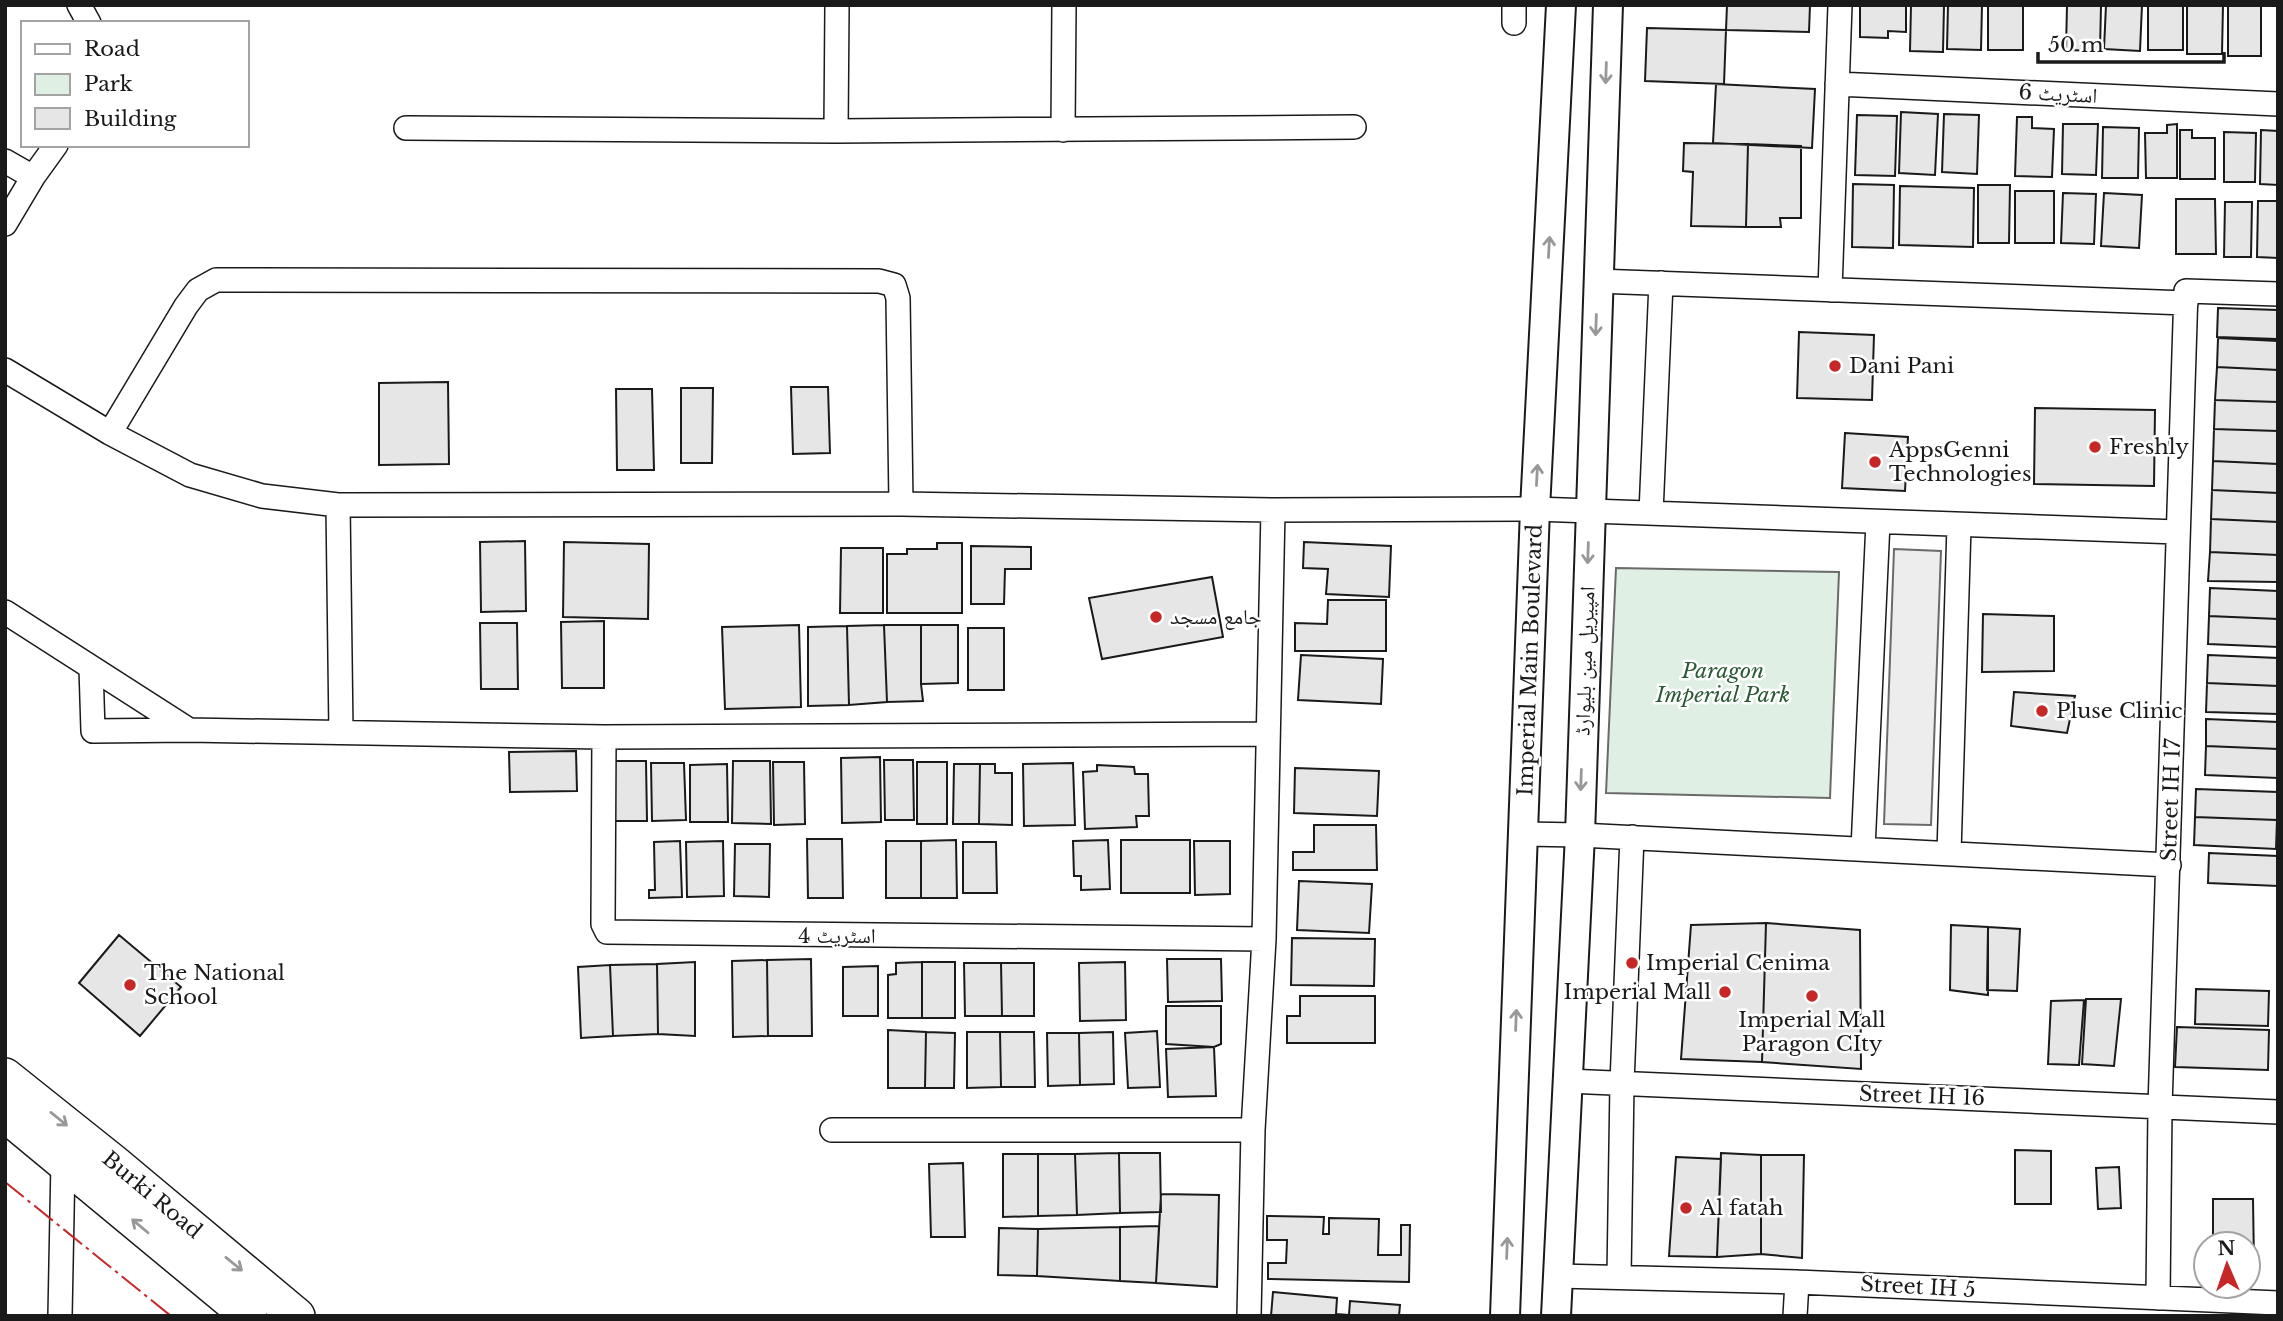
<svg xmlns="http://www.w3.org/2000/svg" width="2283" height="1321" viewBox="0 0 2283 1321" font-family="'Libre Baskerville','Noto Naskh Arabic',serif">
  <style>
    .park { fill: #e0efe3; stroke: #6a6a6a; stroke-width: 2 }
    .parking { fill: #ededed; stroke: #6a6a6a; stroke-width: 2 }
    .building { fill: #e6e6e6; stroke: #1a1a1a; stroke-width: 2 }
    .lines { fill: none; stroke-linecap: round; stroke-linejoin: round }
    .minor-casing { stroke: #1a1a1a; stroke-width: 26 }
    .tertiary-casing { stroke: #1a1a1a; stroke-width: 32 }
    .primary-casing { stroke: #1a1a1a; stroke-width: 38 }
    .minor { stroke: #fff; stroke-width: 23 }
    .tertiary { stroke: #fff; stroke-width: 28 }
    .primary { stroke: #fff; stroke-width: 35 }
    .power { stroke: #c62828; stroke-width: 2; stroke-dasharray: 24 5 3.5 5; stroke-linecap: butt }
    .oneway { stroke: #989898 }
    .poi-dot { fill: #c62828; stroke: #fff; stroke-width: 2.5 }
    .labels { text-anchor: middle; stroke-width: 5; stroke-linejoin: round; paint-order: stroke }
    .street-label { font-size: 21px; fill: #1a1a1a; stroke: #fff }
    .poi-label { font-size: 21px; fill: #1a1a1a; stroke: #fff; text-anchor: start }
    .park-label { font-size: 21px; font-style: italic; fill: #2b5a34; stroke: #fff }
  </style>
  <rect width="100%" height="100%" fill="#fff"/>
  <path class="park" d="M 1616,568 L 1839,572 L 1830,798 L 1606,793 Z"/>
  <path class="parking" d="M 1894,549 L 1941,551 L 1931,825 L 1884,824 Z"/>
  <path class="building" d="M 1727,5 L 1810,5 L 1809,32 L 1726,30 Z
    M 1860,5 L 1906,5 L 1906,32 L 1888,31 L 1888,38 L 1860,37 Z
    M 1911,5 L 1944,5 L 1943,52 L 1910,51 Z
    M 1948,5 L 1982,5 L 1981,50 L 1947,49 Z
    M 1988,5 L 2023,5 L 2023,50 L 1988,50 Z
    M 2067,5 L 2101,5 L 2100,51 L 2066,50 Z
    M 2106,5 L 2142,5 L 2140,51 L 2104,49 Z
    M 2148,5 L 2183,5 L 2183,50 L 2148,50 Z
    M 2187,5 L 2223,5 L 2222,54 L 2187,54 Z
    M 2228,5 L 2261,5 L 2261,56 L 2228,56 Z
    M 1647,28 L 1726,30 L 1724,84 L 1645,81 Z
    M 1716,84 L 1815,89 L 1812,148 L 1713,143 Z
    M 1901,112 L 1938,114 L 1935,175 L 1899,173 Z
    M 1944,114 L 1979,115 L 1977,174 L 1942,172 Z
    M 1857,115 L 1897,116 L 1895,176 L 1855,175 Z
    M 2017,117 L 2032,117 L 2032,128 L 2054,129 L 2052,177 L 2015,176 Z
    M 2063,124 L 2098,124 L 2096,175 L 2062,174 Z
    M 2177,124 L 2177,178 L 2146,178 L 2145,133 L 2167,133 L 2167,125 Z
    M 2103,127 L 2139,128 L 2138,178 L 2102,178 Z
    M 2180,130 L 2192,130 L 2192,138 L 2215,138 L 2215,179 L 2180,179 Z
    M 2261,130 L 2278,131 L 2278,185 L 2260,184 Z
    M 2224,132 L 2256,133 L 2255,182 L 2224,182 Z
    M 1684,143 L 1748,144 L 1746,227 L 1691,226 L 1693,172 L 1683,171 Z
    M 1748,144 L 1801,146 L 1801,218 L 1780,218 L 1781,227 L 1746,227 Z
    M 1853,184 L 1894,185 L 1893,248 L 1852,247 Z
    M 1978,185 L 2010,185 L 2009,243 L 1978,243 Z
    M 1900,186 L 1974,188 L 1973,247 L 1899,245 Z
    M 2015,191 L 2054,191 L 2054,243 L 2015,243 Z
    M 2063,193 L 2096,194 L 2094,244 L 2061,243 Z
    M 2104,193 L 2142,195 L 2139,248 L 2101,246 Z
    M 2176,199 L 2215,199 L 2216,254 L 2176,254 Z
    M 2258,201 L 2278,201 L 2278,258 L 2257,257 Z
    M 2225,202 L 2252,202 L 2251,257 L 2224,257 Z
    M 2218,308 L 2278,310 L 2278,339 L 2217,337 Z
    M 1799,332 L 1874,335 L 1872,400 L 1797,398 Z
    M 2218,338 L 2278,341 L 2278,370 L 2217,367 Z
    M 2217,367 L 2278,370 L 2278,402 L 2215,400 Z
    M 448,382 L 449,464 L 379,465 L 379,383 Z
    M 791,387 L 828,387 L 830,453 L 793,454 Z
    M 681,388 L 713,388 L 712,463 L 681,463 Z
    M 616,389 L 652,389 L 654,470 L 617,470 Z
    M 2215,400 L 2278,402 L 2278,431 L 2214,429 Z
    M 2035,408 L 2155,410 L 2154,486 L 2034,484 Z
    M 2214,429 L 2278,431 L 2278,464 L 2213,461 Z
    M 1845,433 L 1908,437 L 1905,491 L 1842,488 Z
    M 2213,461 L 2278,464 L 2278,493 L 2212,490 Z
    M 2212,490 L 2278,493 L 2278,522 L 2211,519 Z
    M 2211,519 L 2278,522 L 2278,555 L 2210,552 Z
    M 525,541 L 526,611 L 481,612 L 480,542 Z
    M 564,542 L 649,544 L 648,619 L 563,617 Z
    M 1304,542 L 1391,546 L 1389,597 L 1326,594 L 1328,569 L 1303,568 Z
    M 937,543 L 962,543 L 962,613 L 887,613 L 887,554 L 907,554 L 907,549 L 937,549 Z
    M 971,546 L 1031,547 L 1031,569 L 1005,569 L 1004,604 L 971,604 Z
    M 841,548 L 883,548 L 883,613 L 840,613 Z
    M 2210,552 L 2278,555 L 2278,582 L 2208,581 Z
    M 1212,577 L 1223,637 L 1102,659 L 1089,598 Z
    M 2210,588 L 2278,591 L 2278,619 L 2209,616 Z
    M 1328,600 L 1386,600 L 1386,651 L 1295,651 L 1295,623 L 1327,624 Z
    M 1983,614 L 2054,616 L 2054,671 L 1982,672 Z
    M 2209,616 L 2278,619 L 2278,647 L 2208,644 Z
    M 604,621 L 604,688 L 562,688 L 561,622 Z
    M 480,623 L 517,623 L 518,689 L 481,689 Z
    M 799,625 L 801,707 L 725,709 L 722,627 Z
    M 884,625 L 887,702 L 849,705 L 847,626 Z
    M 884,625 L 921,625 L 921,684 L 923,701 L 887,702 Z
    M 921,625 L 958,625 L 958,683 L 921,684 Z
    M 847,626 L 849,705 L 808,706 L 808,627 Z
    M 968,628 L 1004,628 L 1004,690 L 968,690 Z
    M 1301,655 L 1383,659 L 1381,704 L 1298,700 Z
    M 2208,655 L 2278,658 L 2278,686 L 2207,683 Z
    M 2207,683 L 2278,686 L 2278,714 L 2206,712 Z
    M 2014,692 L 2075,696 L 2067,733 L 2011,726 Z
    M 2206,719 L 2278,722 L 2278,749 L 2206,746 Z
    M 2206,746 L 2278,749 L 2278,778 L 2205,775 Z
    M 576,751 L 577,791 L 510,792 L 509,752 Z
    M 880,757 L 881,822 L 842,823 L 841,758 Z
    M 884,760 L 913,760 L 914,820 L 885,820 Z
    M 611,761 L 646,761 L 647,821 L 611,821 Z
    M 733,761 L 770,761 L 771,824 L 732,823 Z
    M 773,762 L 804,762 L 805,824 L 774,825 Z
    M 917,762 L 947,762 L 947,824 L 917,824 Z
    M 651,763 L 684,763 L 686,820 L 652,821 Z
    M 1073,763 L 1075,825 L 1024,826 L 1023,764 Z
    M 727,764 L 728,822 L 690,822 L 690,765 Z
    M 954,764 L 980,764 L 979,824 L 953,824 Z
    M 980,764 L 995,764 L 995,773 L 1012,773 L 1012,825 L 979,824 Z
    M 1097,765 L 1134,767 L 1135,774 L 1148,774 L 1149,816 L 1136,816 L 1137,827 L 1085,829 L 1083,772 L 1097,771 Z
    M 1295,768 L 1379,771 L 1377,816 L 1294,813 Z
    M 2196,789 L 2278,792 L 2277,820 L 2195,817 Z
    M 2195,817 L 2277,820 L 2276,849 L 2194,845 Z
    M 1314,825 L 1376,825 L 1377,870 L 1293,870 L 1293,852 L 1314,852 Z
    M 807,839 L 842,839 L 843,898 L 808,898 Z
    M 956,840 L 957,898 L 921,898 L 921,841 Z
    M 1108,840 L 1110,889 L 1081,890 L 1081,876 L 1074,876 L 1073,841 Z
    M 1121,840 L 1190,840 L 1190,893 L 1121,893 Z
    M 680,841 L 682,897 L 649,898 L 649,890 L 655,890 L 654,842 Z
    M 723,841 L 724,896 L 687,897 L 686,842 Z
    M 886,841 L 921,841 L 921,898 L 886,898 Z
    M 1194,841 L 1230,841 L 1230,894 L 1195,895 Z
    M 963,842 L 996,842 L 997,893 L 963,893 Z
    M 735,844 L 770,844 L 769,897 L 734,896 Z
    M 2209,853 L 2278,856 L 2278,886 L 2208,883 Z
    M 1299,881 L 1372,884 L 1369,933 L 1297,930 Z
    M 1766,923 L 1762,1062 L 1681,1059 L 1691,925 Z
    M 1766,923 L 1860,930 L 1861,1069 L 1762,1062 Z
    M 1951,925 L 1988,927 L 1988,995 L 1950,990 Z
    M 1988,927 L 2020,929 L 2017,991 L 1987,990 Z
    M 119,935 L 181,987 L 140,1036 L 79,983 Z
    M 1292,938 L 1375,939 L 1374,986 L 1291,985 Z
    M 811,959 L 812,1036 L 768,1036 L 767,960 Z
    M 1167,959 L 1221,959 L 1222,1001 L 1168,1002 Z
    M 767,960 L 768,1036 L 733,1037 L 732,961 Z
    M 695,962 L 695,1036 L 658,1034 L 657,964 Z
    M 922,962 L 922,1018 L 888,1018 L 888,975 L 896,974 L 896,963 Z
    M 922,962 L 955,962 L 955,1018 L 922,1018 Z
    M 1125,962 L 1126,1020 L 1080,1021 L 1079,963 Z
    M 964,963 L 1001,963 L 1002,1016 L 965,1016 Z
    M 1001,963 L 1034,963 L 1034,1016 L 1002,1016 Z
    M 657,964 L 658,1034 L 613,1036 L 610,965 Z
    M 610,965 L 613,1036 L 581,1038 L 578,967 Z
    M 878,966 L 878,1016 L 843,1016 L 843,967 Z
    M 2196,989 L 2269,991 L 2268,1026 L 2195,1024 Z
    M 1300,996 L 1375,996 L 1375,1043 L 1287,1043 L 1287,1016 L 1300,1016 Z
    M 2086,999 L 2121,999 L 2114,1066 L 2082,1064 Z
    M 2084,1000 L 2079,1065 L 2048,1064 L 2051,1001 Z
    M 1166,1006 L 1221,1006 L 1221,1044 L 1214,1047 L 1166,1044 Z
    M 2177,1027 L 2269,1030 L 2268,1070 L 2175,1067 Z
    M 888,1030 L 926,1032 L 925,1088 L 888,1088 Z
    M 1157,1031 L 1160,1087 L 1128,1088 L 1125,1033 Z
    M 926,1032 L 955,1033 L 954,1088 L 925,1088 Z
    M 967,1032 L 1000,1032 L 1001,1087 L 967,1088 Z
    M 1000,1032 L 1034,1032 L 1035,1087 L 1001,1087 Z
    M 1113,1032 L 1114,1084 L 1080,1085 L 1079,1033 Z
    M 1047,1033 L 1079,1033 L 1080,1085 L 1048,1086 Z
    M 1214,1047 L 1216,1096 L 1168,1097 L 1166,1049 Z
    M 2015,1150 L 2051,1151 L 2051,1204 L 2015,1204 Z
    M 1119,1153 L 1120,1213 L 1077,1215 L 1075,1154 Z
    M 1119,1153 L 1160,1153 L 1161,1212 L 1120,1213 Z
    M 1721,1153 L 1761,1155 L 1761,1254 L 1717,1257 Z
    M 1003,1154 L 1038,1154 L 1038,1216 L 1003,1217 Z
    M 1038,1154 L 1075,1154 L 1077,1215 L 1038,1216 Z
    M 1761,1155 L 1804,1155 L 1802,1258 L 1761,1254 Z
    M 1676,1157 L 1721,1159 L 1717,1257 L 1669,1256 Z
    M 963,1163 L 965,1237 L 931,1237 L 929,1164 Z
    M 2119,1167 L 2121,1208 L 2098,1209 L 2096,1168 Z
    M 1161,1194 L 1219,1195 L 1217,1287 L 1156,1283 Z
    M 2213,1199 L 2253,1199 L 2254,1264 L 2248,1264 L 2248,1244 L 2213,1244 Z
    M 1267,1216 L 1324,1217 L 1323,1234 L 1329,1234 L 1329,1218 L 1379,1219 L 1378,1255 L 1401,1255 L 1401,1225 L 1410,1225 L 1409,1282 L 1268,1279 L 1268,1263 L 1286,1263 L 1287,1240 L 1267,1240 Z
    M 1159,1226 L 1156,1283 L 1120,1281 L 1120,1227 Z
    M 1120,1227 L 1120,1281 L 1037,1276 L 1038,1229 Z
    M 999,1228 L 1038,1229 L 1037,1276 L 998,1275 Z
    M 1273,1292 L 1337,1298 L 1336,1314 L 1349,1315 L 1350,1301 L 1400,1305 L 1399,1316 L 1271,1316 Z"/>
  <g class="lines">
    <defs>
      <path id="minor" d="M 79,5 L 89,23
        M 1514,23 L 1514,5
        M 1837,84 L 2278,104
        M 406,128 L 836,131 L 1354,127
        M 1063,130 L 1064,5
        M 836,131 L 837,5
        M 5,161 L 33,177
        M 5,224 L 33,177 L 56,145
        M 1597,281 L 2186,303
        M 1830,290 L 1840,5
        M 5,370 L 110,433 L 190,475 L 262,496 L 338,505 L 901,504 L 1273,510 L 1535,509 L 2177,532
        M 110,433 L 186,306 L 198,290 L 216,280 L 879,281 L 894,285 L 898,298 L 901,504
        M 338,505 L 341,732
        M 1651,513 L 1661,283
        M 5,612 L 189,730 L 604,737 L 1268,734
        M 91,668 L 93,731 L 189,730
        M 604,737 L 603,924 L 607,932 L 1264,939
        M 1523,834 L 1580,835 L 2169,865
        M 1863,849 L 1878,522
        M 1949,853 L 1959,526
        M 1567,1081 L 2278,1112
        M 832,1130 L 1253,1130
        M 1558,1276 L 1797,1282 L 2278,1303
        M 1619,1277 L 1622,1083 L 1632,837
        M 2158,1298 L 2160,1107 L 2186,291 L 2278,294
        M 60,1316 L 63,1162
        M 1249,1316 L 1253,1130 L 1264,939 L 1273,510
        M 1795,1316 L 1797,1282"/>
      <path id="tertiary" d="M 1505,1316 L 1535,509 L 1561,5
        M 1556,1316 L 1580,835 L 1608,5"/>
      <path id="primary" d="M 5,1076 L 114,1163 L 297,1316
        M 5,1114 L 249,1316"/>
    </defs>
    <use href="#minor" class="minor-casing"/>
    <use href="#tertiary" class="tertiary-casing"/>
    <use href="#primary" class="primary-casing"/>
    <use href="#minor" class="minor"/>
    <use href="#tertiary" class="tertiary"/>
    <use href="#primary" class="primary"/>
    <path class="power" d="M 5,1182 L 171,1316"/>
  </g>
  <defs><path id="oneway-shaft" d="M-6 0H5M1.5-3L5.5 0L1.5 3" fill="none" stroke-width="1.6" stroke-linecap="round" stroke-linejoin="round" transform="scale(1.75)"/></defs>
  <g class="oneway">
    <use href="#oneway-shaft" transform="translate(1606 73) rotate(92)"/>
    <use href="#oneway-shaft" transform="translate(1549 247) rotate(-87)"/>
    <use href="#oneway-shaft" transform="translate(1596 325) rotate(92)"/>
    <use href="#oneway-shaft" transform="translate(1537 475) rotate(-87)"/>
    <use href="#oneway-shaft" transform="translate(1588 553) rotate(92)"/>
    <use href="#oneway-shaft" transform="translate(1581 780) rotate(92)"/>
    <use href="#oneway-shaft" transform="translate(1516 1020) rotate(-88)"/>
    <use href="#oneway-shaft" transform="translate(59 1119) rotate(39)"/>
    <use href="#oneway-shaft" transform="translate(140 1226) rotate(-140)"/>
    <use href="#oneway-shaft" transform="translate(1507 1248) rotate(-88)"/>
    <use href="#oneway-shaft" transform="translate(234 1264) rotate(39)"/>
  </g>
  <g class="poi-dot">
    <circle cx="1835" cy="366" r="7"/>
    <circle cx="2095" cy="447" r="7"/>
    <circle cx="1875" cy="462" r="7"/>
    <circle cx="1156" cy="617" r="7"/>
    <circle cx="2042" cy="711" r="7"/>
    <circle cx="1632" cy="963" r="7"/>
    <circle cx="130" cy="985" r="7"/>
    <circle cx="1725" cy="992" r="7"/>
    <circle cx="1812" cy="996" r="7"/>
    <circle cx="1686" cy="1208" r="7"/>
  </g>
  <g class="labels">
    <g class="street-label">
      <text transform="translate(2058 94) rotate(3)" y="7">اسٹریٹ 6</text>
      <text transform="translate(1530 660) rotate(-88)" y="7">Imperial Main Boulevard</text>
      <text transform="translate(1585 661) rotate(-88)" y="7">امپیریل مین بلیوارڈ</text>
      <text transform="translate(2171 800) rotate(-88)" y="7">Street IH 17</text>
      <text x="837" y="943">اسٹریٹ 4</text>
      <text transform="translate(1922 1096) rotate(2)" y="7">Street IH 16</text>
      <text transform="translate(152 1195) rotate(40)" y="7">Burki Road</text>
      <text transform="translate(1918 1287) rotate(3)" y="7">Street IH 5</text>
    </g>
    <g class="poi-label">
      <text x="1849" y="373">Dani Pani</text>
      <text x="2109" y="454">Freshly</text>
      <text x="1889" y="457">AppsGenni<tspan x="1889" dy="24">Technologies</tspan></text>
      <text x="1170" y="624">جامع مسجد</text>
      <text x="2056" y="718">Pluse Clinic</text>
      <text x="1646" y="970">Imperial Cenima</text>
      <text x="144" y="980">The National<tspan x="144" dy="24">School</tspan></text>
      <text x="1711" y="999" text-anchor="end">Imperial Mall</text>
      <text x="1812" y="1027" text-anchor="middle">Imperial Mall<tspan x="1812" dy="24">Paragon CIty</tspan></text>
      <text x="1700" y="1215">Al fatah</text>
    </g>
    <g class="park-label">
      <text x="1723" y="678">Paragon<tspan x="1723" dy="24">Imperial Park</tspan></text>
    </g>
  </g>
  <rect width="2283" height="1321" fill="none" stroke="#1a1a1a" stroke-width="14"/>
  <rect x="21" y="21" width="228" height="126" fill="#ffffff" stroke="#a3a3a3" stroke-width="2"/>
  <rect x="35" y="44" width="35" height="10" fill="#ffffff" stroke="#a3a3a3" stroke-width="2"/>
  <text x="84" y="56" font-size="21" fill="#1a1a1a">Road</text>
  <rect x="35" y="74" width="35" height="21" fill="#e0efe3" stroke="#a3a3a3" stroke-width="2"/>
  <text x="84" y="91" font-size="21" fill="#1a1a1a">Park</text>
  <rect x="35" y="108" width="35" height="21" fill="#e6e6e6" stroke="#a3a3a3" stroke-width="2"/>
  <text x="84" y="126" font-size="21" fill="#1a1a1a">Building</text>
  <g transform="translate(2227 1265) rotate(358)"><circle r="33" fill="#ffffff" stroke="#a3a3a3" stroke-width="2"/>
  <path d="M0-5L12 26L0 18L-12 26Z" fill="#c62828"/>
  <text y="-10" font-size="19" font-weight="bold" text-anchor="middle" fill="#1a1a1a">N</text>
  </g>
  <path d="M2038 52v10h186v-10" fill="none" stroke="#1a1a1a" stroke-width="3.5"/>
  <text x="2048" y="52" font-size="21" fill="#1a1a1a" stroke="#ffffff" stroke-width="5" paint-order="stroke">50 m</text>
</svg>
